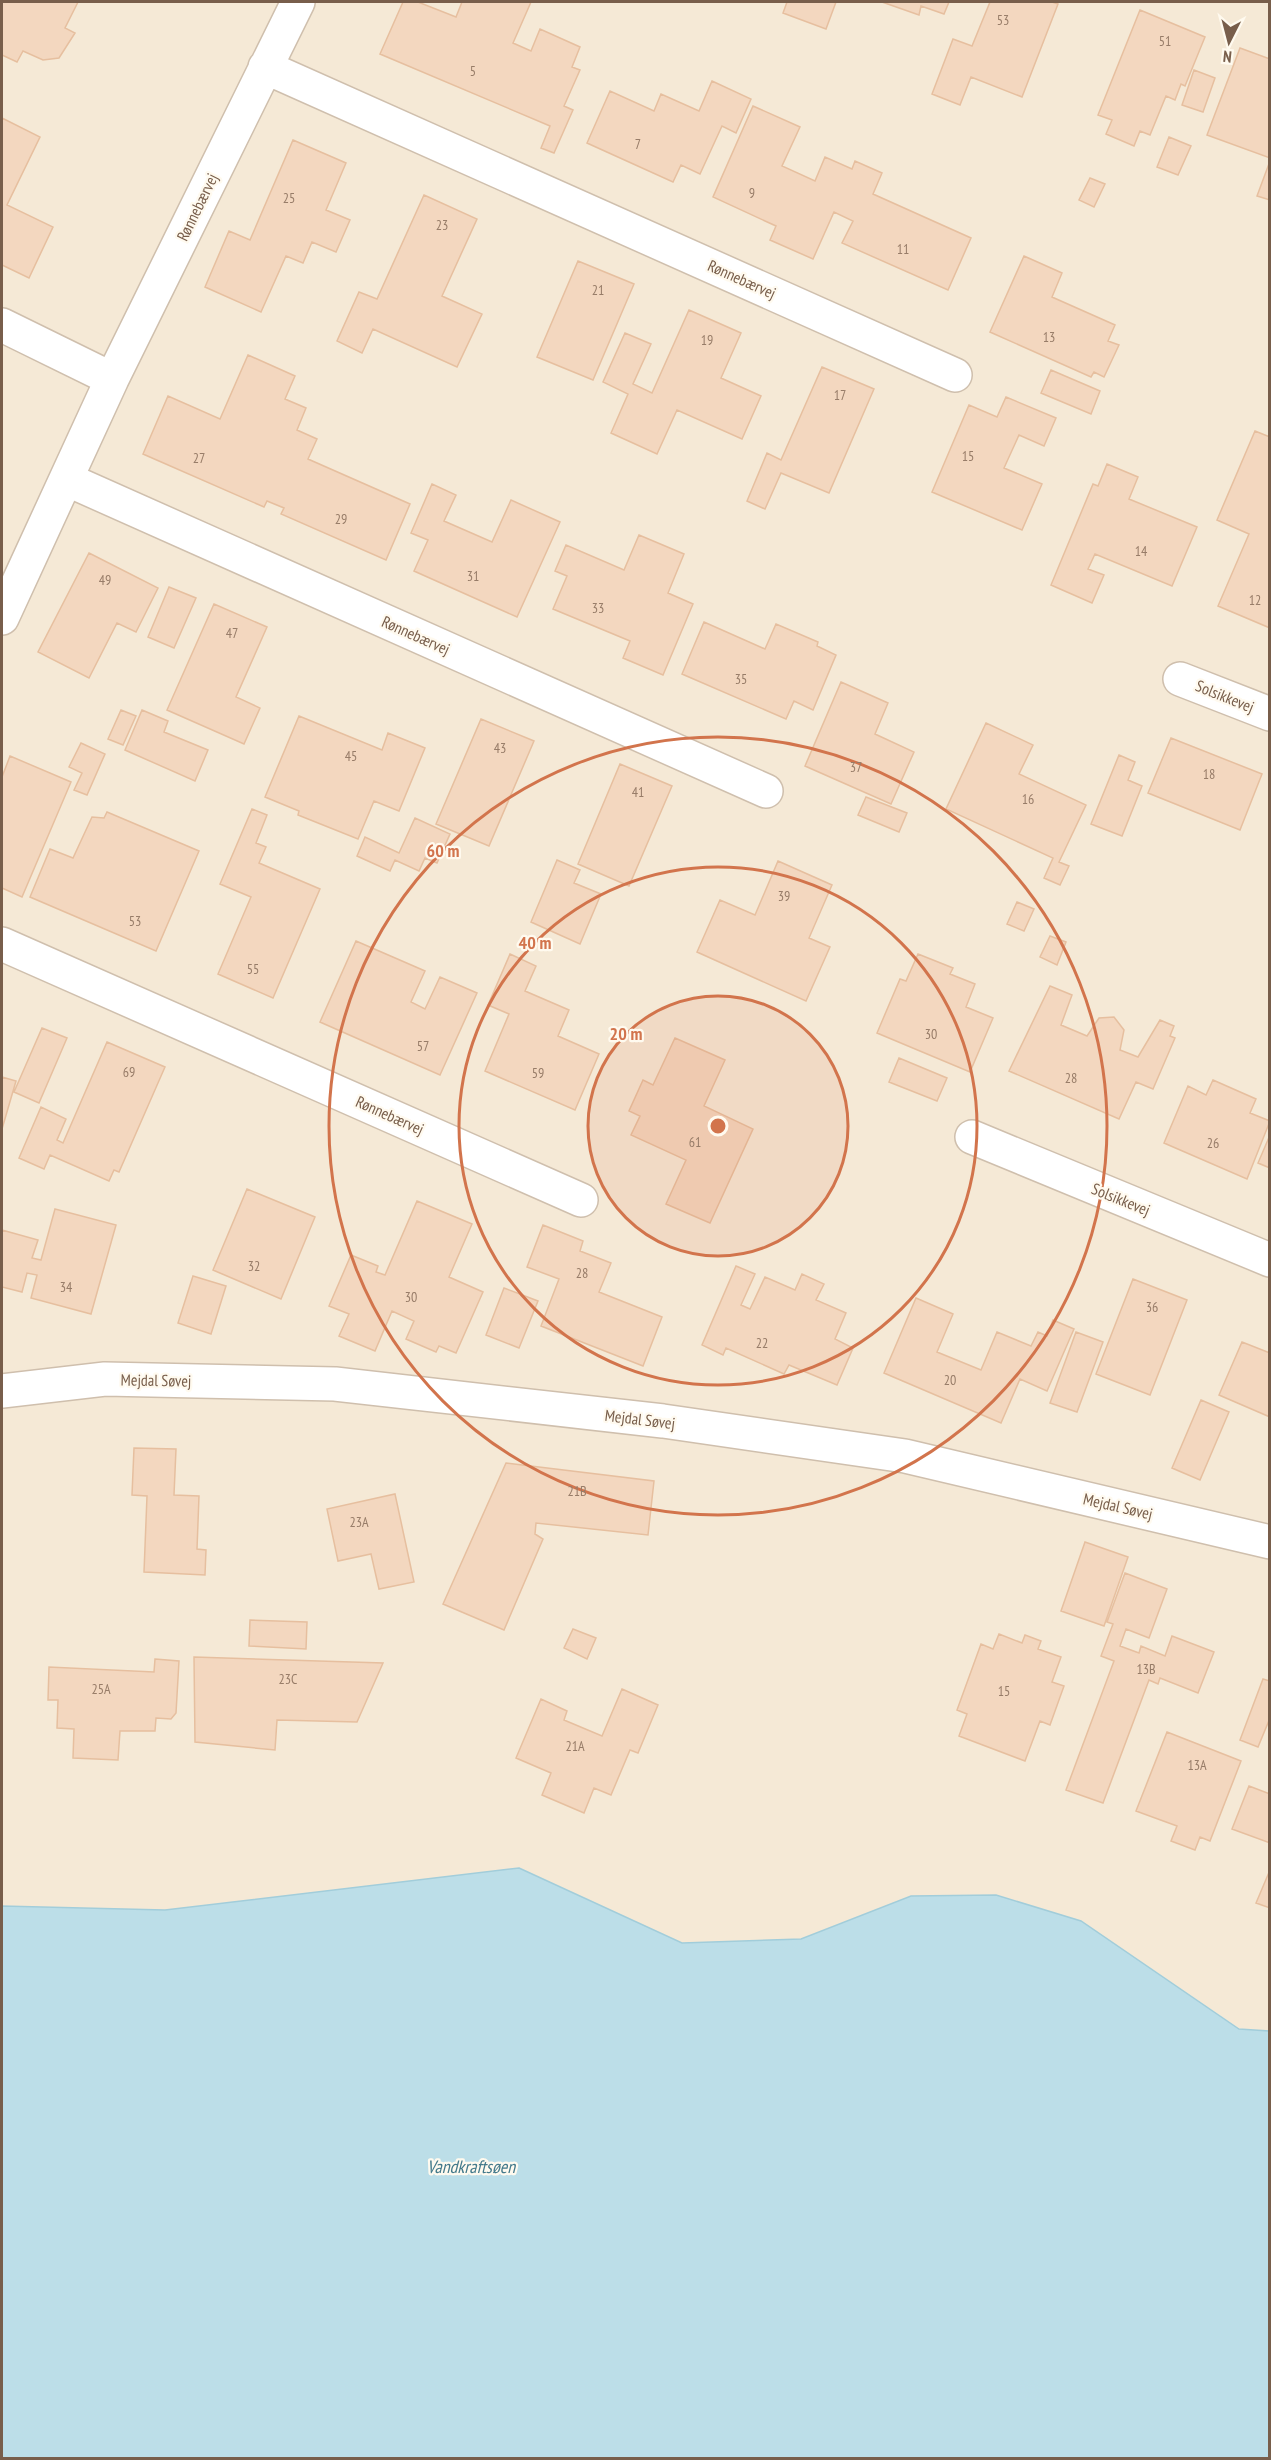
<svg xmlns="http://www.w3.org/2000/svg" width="1271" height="2460" viewBox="0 0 1271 2460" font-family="'PT Sans Narrow',sans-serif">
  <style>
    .residential { fill: #f5e9d6 }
    .water { fill: #bcdee8; stroke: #a2cdda; stroke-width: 1.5 }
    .building { fill: #f3d7bf; stroke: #e6bf9f; stroke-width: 1.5 }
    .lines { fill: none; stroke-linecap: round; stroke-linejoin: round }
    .minor-casing { stroke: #cfbfad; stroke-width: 36 }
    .minor { stroke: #fff; stroke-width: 33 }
    .ring { fill: none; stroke: #d2744c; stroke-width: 3 }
    .labels { text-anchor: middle; stroke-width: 4.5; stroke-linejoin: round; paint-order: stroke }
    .number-label { font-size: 14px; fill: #977c68 }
    .street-label { font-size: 16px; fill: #785e4b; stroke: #fffaef }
    .water-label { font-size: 18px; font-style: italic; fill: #447a8b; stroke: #fffaef }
    .centre { fill: #d2744c; stroke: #fffaef; stroke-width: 3 }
    .ring-label { font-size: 18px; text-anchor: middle; font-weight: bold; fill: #d2744c; stroke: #fffaef; stroke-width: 4.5; stroke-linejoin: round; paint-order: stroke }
  </style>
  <rect width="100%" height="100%" fill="#fdf6e8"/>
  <path class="residential" d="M 2,2 L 1269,2 L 1269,2031 L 1240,2029 L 1081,1921 L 911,1896 L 801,1939 L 682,1943 L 519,1868 L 165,1910 L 2,1906 Z"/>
  <path class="water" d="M 519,1868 L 682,1943 L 801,1939 L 911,1896 L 996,1895 L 1081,1921 L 1239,2029 L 1269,2031 L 1269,2458 L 2,2458 L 2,1906 L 165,1910 Z"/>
  <path class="building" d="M 2,2 L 78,2 L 65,28 L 75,33 L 59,58 L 43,60 L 23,51 L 17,62 L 2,55 Z
    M 403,2 L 418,2 L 456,17 L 462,2 L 531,2 L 513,43 L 531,51 L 540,29 L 580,47 L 572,67 L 580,70 L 564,106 L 573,110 L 554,153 L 541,148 L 550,126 L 380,54 Z
    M 787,2 L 836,2 L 826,29 L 783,13 Z
    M 882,2 L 949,2 L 944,14 L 921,6 L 919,15 Z
    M 990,2 L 1052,2 L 1058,4 L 1022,97 L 971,77 L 960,105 L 932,94 L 953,39 L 972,46 Z
    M 1140,10 L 1205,37 L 1185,86 L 1181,84 L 1175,100 L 1166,96 L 1150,135 L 1140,131 L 1134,146 L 1106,134 L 1112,120 L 1098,115 Z
    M 1240,48 L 1270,59 L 1270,158 L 1207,135 Z
    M 1194,70 L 1215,78 L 1203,112 L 1182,105 Z
    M 712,81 L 751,99 L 736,133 L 722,126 L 700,174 L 681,165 L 673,182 L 587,143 L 610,91 L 654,111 L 661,94 L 699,111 Z
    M 753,106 L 800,127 L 782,166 L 815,181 L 825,157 L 852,169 L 855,161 L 882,173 L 873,194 L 971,238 L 948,290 L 842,243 L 853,221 L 834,212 L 813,259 L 770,240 L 776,226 L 713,197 Z
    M 2,118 L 40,137 L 7,205 L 53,227 L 29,278 L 2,265 Z
    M 1169,137 L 1191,146 L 1178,175 L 1157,167 Z
    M 293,140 L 346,163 L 326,210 L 350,220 L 336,252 L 312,242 L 303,263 L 286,256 L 261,312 L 205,287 L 229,231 L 250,240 Z
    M 1270,161 L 1270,200 L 1257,196 Z
    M 1090,178 L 1105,184 L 1094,207 L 1079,200 Z
    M 424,195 L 477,219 L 442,296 L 482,314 L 457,367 L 373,329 L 362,353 L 337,341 L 359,292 L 377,299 Z
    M 1024,256 L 1062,273 L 1052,297 L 1115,325 L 1108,341 L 1119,345 L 1104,377 L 1094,372 L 1091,377 L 990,332 Z
    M 578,261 L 634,284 L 593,380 L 537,357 Z
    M 689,310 L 741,333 L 721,378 L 761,396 L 742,439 L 677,410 L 657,454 L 611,433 L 628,394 L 603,382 L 625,333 L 651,344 L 633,384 L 652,393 Z
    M 248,355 L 295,376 L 285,399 L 306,408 L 297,430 L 317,439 L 308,459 L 410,504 L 386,560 L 281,514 L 284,508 L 267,501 L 264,507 L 143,454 L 168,396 L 220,419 Z
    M 822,367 L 874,389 L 829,493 L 781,473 L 765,509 L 747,501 L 767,453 L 781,460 Z
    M 1051,370 L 1100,391 L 1091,414 L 1041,393 Z
    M 1006,397 L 1056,418 L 1044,446 L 1019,435 L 1004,468 L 1042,484 L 1022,530 L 932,492 L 969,405 L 997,417 Z
    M 1255,431 L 1270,437 L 1270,628 L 1218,606 L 1249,534 L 1217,520 Z
    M 1107,464 L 1138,477 L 1129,499 L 1197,527 L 1172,586 L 1095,554 L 1088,569 L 1104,575 L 1092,603 L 1051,585 L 1093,484 L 1098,486 Z
    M 432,484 L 456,495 L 444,521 L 492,542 L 511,500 L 560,522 L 517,617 L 414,571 L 428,540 L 411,533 Z
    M 639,535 L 684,554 L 668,593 L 693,604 L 663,675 L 623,658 L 630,641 L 553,609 L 567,576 L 555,571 L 566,545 L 624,570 Z
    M 89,553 L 158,588 L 136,632 L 117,623 L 89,678 L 38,652 Z
    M 169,587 L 196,598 L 174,648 L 148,637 Z
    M 214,604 L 267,627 L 236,697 L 260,708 L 244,744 L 167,710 Z
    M 704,622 L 765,649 L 776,624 L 818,642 L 817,646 L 836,655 L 813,710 L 794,701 L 786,719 L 682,674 Z
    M 841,682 L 888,703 L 875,734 L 914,752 L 891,804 L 805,766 Z
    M 121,710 L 136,716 L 123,745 L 108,739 Z
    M 142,710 L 168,721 L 164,732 L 208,750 L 195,781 L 125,750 Z
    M 299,716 L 382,750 L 388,733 L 425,748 L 399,811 L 374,801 L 358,839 L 298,815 L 299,811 L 265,797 Z
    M 481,719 L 534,741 L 489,846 L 436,824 Z
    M 986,723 L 1033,745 L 1019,774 L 1086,805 L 1059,862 L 1069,866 L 1060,885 L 1044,878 L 1053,858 L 946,809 Z
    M 1171,738 L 1262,774 L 1240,830 L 1148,793 Z
    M 81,743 L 105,754 L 87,795 L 74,790 L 82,773 L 69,767 Z
    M 1119,755 L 1135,762 L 1128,780 L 1142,786 L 1122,836 L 1091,824 Z
    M 10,756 L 71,782 L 22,897 L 2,888 L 2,777 Z
    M 620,764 L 672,786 L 629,886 L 578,864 Z
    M 866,797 L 907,813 L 899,832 L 858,815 Z
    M 252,809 L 267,815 L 256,843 L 266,847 L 259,863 L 320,889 L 273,998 L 218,974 L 251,897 L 220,884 Z
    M 107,812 L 199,851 L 156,951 L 30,897 L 50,849 L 73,858 L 92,817 L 104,818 Z
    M 415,818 L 450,834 L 437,863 L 425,858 L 419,871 L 395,860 L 390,871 L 357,856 L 365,837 L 399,853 Z
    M 557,860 L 580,870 L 574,883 L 601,894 L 580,944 L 531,922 Z
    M 778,861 L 832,885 L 809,938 L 830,947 L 806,1001 L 697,952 L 720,900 L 755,915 Z
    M 1017,902 L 1034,909 L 1024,931 L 1007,924 Z
    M 1050,936 L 1066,942 L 1057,965 L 1040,957 Z
    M 356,941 L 425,971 L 411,1002 L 425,1009 L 440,977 L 477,993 L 440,1075 L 320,1022 Z
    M 510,954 L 536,966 L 525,991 L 569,1010 L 558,1036 L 599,1054 L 575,1110 L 485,1071 L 509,1014 L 488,1005 Z
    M 918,954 L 953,968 L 950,974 L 975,984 L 966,1007 L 993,1018 L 970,1072 L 877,1033 L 900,979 L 906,981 Z
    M 1050,986 L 1072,995 L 1061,1025 L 1087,1036 L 1099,1018 L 1114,1017 L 1124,1030 L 1120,1050 L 1138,1057 L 1160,1020 L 1174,1026 L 1170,1036 L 1175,1038 L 1153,1089 L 1136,1082 L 1119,1119 L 1009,1071 Z
    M 42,1028 L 67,1038 L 39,1103 L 14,1092 Z
    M 675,1038 L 725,1060 L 704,1106 L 753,1129 L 710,1223 L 666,1204 L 686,1160 L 631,1135 L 640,1116 L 629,1111 L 643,1080 L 653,1085 Z
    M 107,1042 L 165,1067 L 119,1172 L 114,1170 L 109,1181 L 50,1155 L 44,1169 L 19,1158 L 41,1107 L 66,1119 L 57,1140 L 63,1143 Z
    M 899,1058 L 947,1078 L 937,1101 L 889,1082 Z
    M 2,1077 L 16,1081 L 2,1129 Z
    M 1213,1080 L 1256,1099 L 1250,1113 L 1270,1121 L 1247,1179 L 1164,1143 L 1188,1086 L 1206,1095 Z
    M 1270,1135 L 1270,1168 L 1258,1163 Z
    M 247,1189 L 315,1217 L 281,1299 L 213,1270 Z
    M 417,1201 L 472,1224 L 449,1277 L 483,1292 L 456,1353 L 439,1346 L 436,1352 L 406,1339 L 414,1321 L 392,1311 L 375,1351 L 339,1336 L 349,1314 L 329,1306 L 351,1255 L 378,1266 L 376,1272 L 385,1275 Z
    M 55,1209 L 116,1225 L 91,1314 L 31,1298 L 37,1275 L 27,1273 L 22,1292 L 2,1287 L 2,1230 L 38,1240 L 32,1258 L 41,1260 Z
    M 543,1225 L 583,1241 L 580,1251 L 611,1263 L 599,1292 L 662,1317 L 643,1366 L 541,1326 L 559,1279 L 527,1267 Z
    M 736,1266 L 755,1274 L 741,1305 L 750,1309 L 765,1277 L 795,1290 L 802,1274 L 824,1284 L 816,1300 L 846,1313 L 835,1339 L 853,1348 L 837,1385 L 789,1365 L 784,1374 L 726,1348 L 723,1355 L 702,1345 Z
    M 193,1276 L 226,1286 L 211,1334 L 178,1323 Z
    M 1133,1279 L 1187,1300 L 1150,1395 L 1096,1374 Z
    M 504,1288 L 538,1301 L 519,1348 L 486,1335 Z
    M 916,1298 L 953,1314 L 937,1352 L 981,1370 L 997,1332 L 1031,1346 L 1038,1332 L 1047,1336 L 1053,1320 L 1074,1329 L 1047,1391 L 1020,1379 L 1001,1423 L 884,1373 Z
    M 1076,1332 L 1103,1342 L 1077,1412 L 1050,1403 Z
    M 1242,1342 L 1270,1353 L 1270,1417 L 1219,1395 Z
    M 1201,1400 L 1229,1412 L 1200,1480 L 1172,1468 Z
    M 134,1448 L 176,1449 L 174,1495 L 199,1496 L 197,1549 L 206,1550 L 205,1575 L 144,1572 L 147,1496 L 132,1495 Z
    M 506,1463 L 654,1481 L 648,1535 L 536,1523 L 535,1534 L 543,1539 L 504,1630 L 443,1604 Z
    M 395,1494 L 414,1582 L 379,1589 L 371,1554 L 338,1561 L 327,1509 Z
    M 1085,1542 L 1128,1557 L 1104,1626 L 1061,1611 Z
    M 1125,1573 L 1167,1589 L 1149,1638 L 1126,1629 L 1120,1646 L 1139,1653 L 1141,1646 L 1165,1656 L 1172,1636 L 1214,1652 L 1198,1693 L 1160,1678 L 1158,1684 L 1149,1680 L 1103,1803 L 1066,1790 L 1114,1661 L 1101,1656 L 1113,1624 L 1107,1622 Z
    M 250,1620 L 307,1622 L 306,1649 L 249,1646 Z
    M 573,1629 L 596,1638 L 587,1659 L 564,1648 Z
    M 999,1634 L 1022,1643 L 1025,1635 L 1041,1641 L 1038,1649 L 1061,1657 L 1052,1682 L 1064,1686 L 1050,1725 L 1040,1721 L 1025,1761 L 959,1736 L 967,1714 L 957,1710 L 981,1644 L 993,1649 Z
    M 194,1657 L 383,1663 L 357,1722 L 277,1720 L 275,1750 L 195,1742 Z
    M 155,1659 L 179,1661 L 176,1713 L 171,1719 L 156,1718 L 155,1731 L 120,1731 L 118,1760 L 73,1758 L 74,1729 L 57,1728 L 58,1700 L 48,1700 L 49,1667 L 154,1672 Z
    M 1263,1679 L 1270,1681 L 1270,1718 L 1258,1747 L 1240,1740 Z
    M 622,1689 L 658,1705 L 638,1753 L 630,1750 L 611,1795 L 594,1788 L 584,1813 L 542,1795 L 551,1773 L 516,1758 L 541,1699 L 567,1711 L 564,1720 L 602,1736 Z
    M 1167,1732 L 1241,1761 L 1210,1841 L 1200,1837 L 1195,1850 L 1171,1841 L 1177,1826 L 1136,1811 Z
    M 1249,1786 L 1270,1794 L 1270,1843 L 1232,1829 Z
    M 1270,1870 L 1270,1908 L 1256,1903 Z"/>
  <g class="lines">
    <defs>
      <path id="minor" d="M 265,67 L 955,375
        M 2,325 L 112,379
        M 66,479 L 766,791
        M 2,618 L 112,379 L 298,2
        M 1180,679 L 1270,714
        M 2,944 L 581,1200
        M 972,1137 L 1270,1260
        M 2,1391 L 105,1379 L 335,1384 L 663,1421 L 905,1456 L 1270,1542"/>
    </defs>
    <use href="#minor" class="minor-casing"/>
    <use href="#minor" class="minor"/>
  </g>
  <circle cx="718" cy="1126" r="130" fill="#d2744c" fill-opacity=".12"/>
  <g class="ring">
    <circle cx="718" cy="1126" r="130"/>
    <circle cx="718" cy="1126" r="259"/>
    <circle cx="718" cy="1126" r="389"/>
  </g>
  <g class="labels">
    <g class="number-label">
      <text x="1003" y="25">53</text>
      <text x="1165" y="46">51</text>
      <text x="473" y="76">5</text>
      <text x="638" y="149">7</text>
      <text x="752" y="198">9</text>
      <text x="289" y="203">25</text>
      <text x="442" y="230">23</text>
      <text x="903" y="254">11</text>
      <text x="598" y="295">21</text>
      <text x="1049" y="342">13</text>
      <text x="707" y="345">19</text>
      <text x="840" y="400">17</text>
      <text x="968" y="461">15</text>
      <text x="199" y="463">27</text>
      <text x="341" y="524">29</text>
      <text x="1141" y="556">14</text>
      <text x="473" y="581">31</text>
      <text x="105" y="585">49</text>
      <text x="1255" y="605">12</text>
      <text x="598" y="613">33</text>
      <text x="232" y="638">47</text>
      <text x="741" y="684">35</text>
      <text x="500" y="753">43</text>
      <text x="351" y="761">45</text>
      <text x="856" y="772">37</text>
      <text x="1209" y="779">18</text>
      <text x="638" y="797">41</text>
      <text x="1028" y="804">16</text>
      <text x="784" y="901">39</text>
      <text x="135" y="926">53</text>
      <text x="253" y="974">55</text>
      <text x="931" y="1039">30</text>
      <text x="423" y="1051">57</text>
      <text x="129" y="1077">69</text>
      <text x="538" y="1078">59</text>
      <text x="1071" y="1083">28</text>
      <text x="695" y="1147">61</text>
      <text x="1213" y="1148">26</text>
      <text x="254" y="1271">32</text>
      <text x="582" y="1278">28</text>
      <text x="66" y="1292">34</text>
      <text x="411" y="1302">30</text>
      <text x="1152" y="1312">36</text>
      <text x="762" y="1348">22</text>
      <text x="950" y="1385">20</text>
      <text x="577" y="1496">21B</text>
      <text x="359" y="1527">23A</text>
      <text x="1146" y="1674">13B</text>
      <text x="288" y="1684">23C</text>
      <text x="101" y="1694">25A</text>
      <text x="1004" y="1696">15</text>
      <text x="575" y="1751">21A</text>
      <text x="1197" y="1770">13A</text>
    </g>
    <g class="street-label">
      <text transform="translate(197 207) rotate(-64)" y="6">Rønnebærvej</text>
      <text transform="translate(742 279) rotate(24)" y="6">Rønnebærvej</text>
      <text transform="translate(416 635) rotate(24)" y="6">Rønnebærvej</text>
      <text transform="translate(1225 696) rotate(22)" y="6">Solsikkevej</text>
      <text transform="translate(390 1115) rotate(24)" y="6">Rønnebærvej</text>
      <text transform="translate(1121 1199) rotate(22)" y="6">Solsikkevej</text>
      <text transform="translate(156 1380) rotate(1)" y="6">Mejdal Søvej</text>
      <text transform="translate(640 1419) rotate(7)" y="6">Mejdal Søvej</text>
      <text transform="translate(1118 1506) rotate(13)" y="6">Mejdal Søvej</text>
    </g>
    <g class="water-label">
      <text x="471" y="2173">Vandkraftsøen</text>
    </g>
  </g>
  <circle cx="718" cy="1126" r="9" class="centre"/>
  <g class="ring-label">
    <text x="443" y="857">60 m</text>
    <text x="535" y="949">40 m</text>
    <text x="626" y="1040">20 m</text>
  </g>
  <rect width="1271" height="2460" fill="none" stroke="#785e4b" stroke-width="6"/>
  <g transform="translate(1229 42) rotate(186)" stroke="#fffaef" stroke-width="4.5" paint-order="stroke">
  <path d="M0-4.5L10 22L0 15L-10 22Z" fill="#785e4b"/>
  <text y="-9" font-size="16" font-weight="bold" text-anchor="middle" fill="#785e4b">N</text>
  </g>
</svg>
